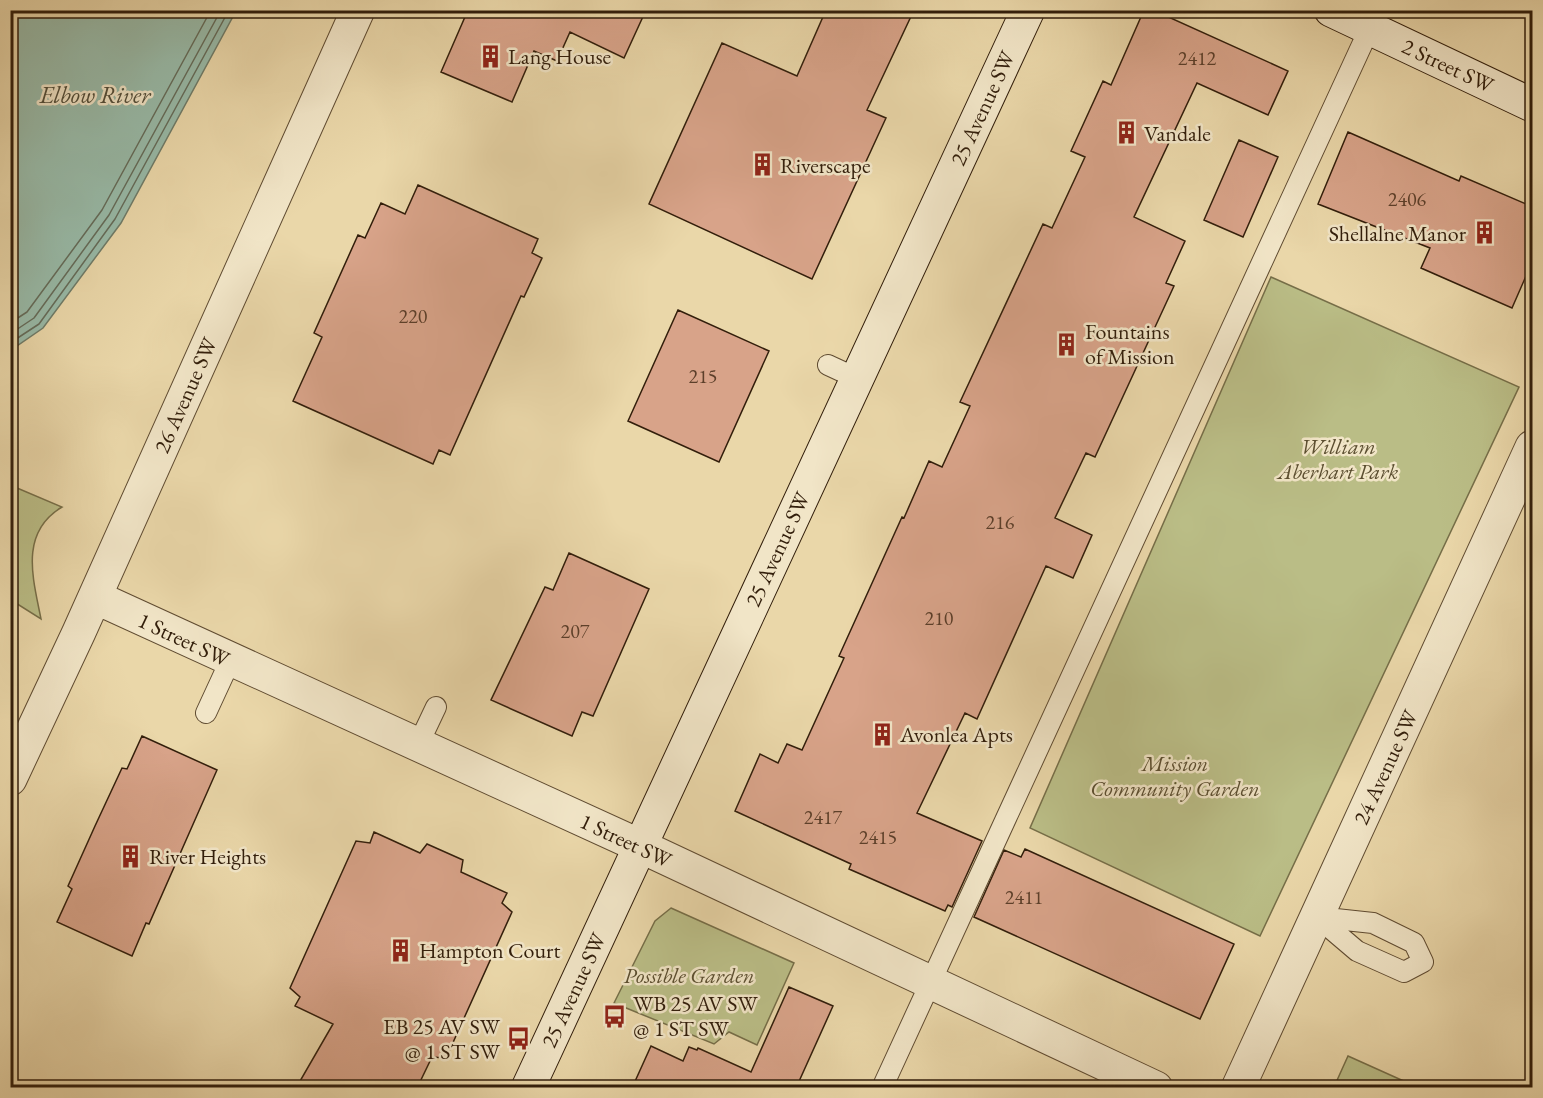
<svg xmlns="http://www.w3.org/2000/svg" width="1543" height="1098" viewBox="0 0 1543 1098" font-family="'EB Garamond',serif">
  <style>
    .green { fill: #babd86; stroke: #766e48; stroke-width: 1.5 }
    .water { fill: #98baa8; stroke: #6f7c69; stroke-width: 1.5 }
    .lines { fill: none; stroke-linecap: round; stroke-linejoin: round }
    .shore { stroke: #656c5a; stroke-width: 1.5 }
    .building { fill: #d8a389; stroke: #321e0b; stroke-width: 1.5 }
    .lane-casing { stroke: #604c32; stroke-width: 22 }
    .street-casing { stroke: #604c32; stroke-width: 35 }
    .secondary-casing { stroke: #321e0b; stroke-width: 35 }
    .lane { stroke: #f1e5c7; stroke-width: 20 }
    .street { stroke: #f1e5c7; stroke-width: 33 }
    .secondary { stroke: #f1e5c7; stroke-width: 33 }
    .labels { text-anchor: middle; stroke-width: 5; stroke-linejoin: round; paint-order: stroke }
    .number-label { font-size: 20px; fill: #5c3f2a }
    .poi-label { font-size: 22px; fill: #321e0b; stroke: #f1e5c7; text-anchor: start }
    .street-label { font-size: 22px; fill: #321e0b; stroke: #f1e5c7 }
    .park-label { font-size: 22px; font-style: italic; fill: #5b4e30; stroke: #f1e5c7 }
    .water-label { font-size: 24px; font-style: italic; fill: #514d3a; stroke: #f1e5c7 }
  </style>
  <rect width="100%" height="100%" fill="#ead7a9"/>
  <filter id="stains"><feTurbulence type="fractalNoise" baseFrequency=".00333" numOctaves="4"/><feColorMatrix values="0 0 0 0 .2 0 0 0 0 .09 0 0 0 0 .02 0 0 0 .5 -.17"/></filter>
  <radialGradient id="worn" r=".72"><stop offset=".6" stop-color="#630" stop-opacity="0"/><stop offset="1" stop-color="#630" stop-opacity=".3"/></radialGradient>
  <path class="green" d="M 1271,277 L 1519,387 L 1260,936 L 1030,828 Z
    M 10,485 L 62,507 C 19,533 33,578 41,619 L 11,600 Z
    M 671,908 L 794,963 L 757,1045 L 729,1032 L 714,1044 L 614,1003 L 655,921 Z
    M 1348,1056 L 1417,1087 L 1334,1087 Z"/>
  <path class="water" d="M 11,10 L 236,11 L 121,223 L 43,328 L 11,350 Z"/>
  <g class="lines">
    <path class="shore" d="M 10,323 L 27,312 L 102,210 L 211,10
      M 10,334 L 34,318 L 109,215 L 221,10
      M 10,343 L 39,324 L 115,219 L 229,10"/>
  </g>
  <path class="building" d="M 468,10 L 646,10 L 624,58 L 570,32 L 557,61 L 534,51 L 512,102 L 441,72 Z
    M 826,10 L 914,10 L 867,110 L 886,118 L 812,279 L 649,204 L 722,43 L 797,76 Z
    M 1144,10 L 1153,10 L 1288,71 L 1268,115 L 1197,83 L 1134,217 L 1185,241 L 1166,283 L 1174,286 L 1095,457 L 1086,453 L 1055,518 L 1092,535 L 1073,578 L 1046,566 L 977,719 L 965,713 L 917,813 L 982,841 L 952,907 L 948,905 L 945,911 L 849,869 L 851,864 L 735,811 L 760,754 L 778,763 L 787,744 L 802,750 L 844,658 L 839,656 L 902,517 L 904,518 L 929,461 L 942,467 L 970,406 L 960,402 L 1043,224 L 1052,228 L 1085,157 L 1071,151 L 1103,81 L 1111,85 Z
    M 1348,132 L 1459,181 L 1461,176 L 1533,207 L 1533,260 L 1512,308 L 1421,268 L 1430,248 L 1318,204 Z
    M 1239,140 L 1278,157 L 1243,237 L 1204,220 Z
    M 418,185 L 538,239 L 532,253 L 542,258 L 524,297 L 521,296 L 450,455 L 439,450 L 433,464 L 293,401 L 322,337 L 314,333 L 358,235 L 365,238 L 381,203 L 405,214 Z
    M 678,310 L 769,351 L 719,462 L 628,421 Z
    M 569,553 L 649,589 L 593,716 L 582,712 L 572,736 L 491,700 L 545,587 L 553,590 Z
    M 142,736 L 217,770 L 149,924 L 146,923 L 132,956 L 57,922 L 72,889 L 68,886 L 95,826 L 122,768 L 127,769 Z
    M 374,832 L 420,853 L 427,844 L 463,860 L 461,872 L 507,893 L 502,903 L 512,912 L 446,1058 L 432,1057 L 417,1088 L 296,1088 L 333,1024 L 295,1006 L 300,997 L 290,988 L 356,841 L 370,843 Z
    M 1025,849 L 1234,944 L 1200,1019 L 974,917 L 1004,850 L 1021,857 Z
    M 789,987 L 833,1006 L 796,1088 L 632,1088 L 651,1046 L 683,1061 L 689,1047 L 697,1050 L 698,1048 L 751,1072 Z"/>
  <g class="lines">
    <defs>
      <path id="lane" d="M 828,365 L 856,378
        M 206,713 L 230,661
        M 418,745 L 436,707
        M 1317,917 L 1373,923 L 1414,943 L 1423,962 L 1404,972 L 1357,951 Z
        M 882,1088 L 1378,10"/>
      <path id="street" d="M 95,597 L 638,845 L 1156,1088
        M 10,779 L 79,632 L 358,10
        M 1238,1088 L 1532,447"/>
      <path id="secondary" d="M 1331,10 L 1532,105
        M 528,1088 L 1028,10"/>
    </defs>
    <use href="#lane" class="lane-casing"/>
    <use href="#street" class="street-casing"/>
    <use href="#secondary" class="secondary-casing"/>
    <use href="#lane" class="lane"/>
    <use href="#street" class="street"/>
    <use href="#secondary" class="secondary"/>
  </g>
  <defs>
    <symbol id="building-bare" viewBox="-9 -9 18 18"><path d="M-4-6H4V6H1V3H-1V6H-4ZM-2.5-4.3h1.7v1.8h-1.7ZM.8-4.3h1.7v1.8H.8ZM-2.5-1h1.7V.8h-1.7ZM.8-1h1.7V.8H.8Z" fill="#8f2418" stroke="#f1e5c7" stroke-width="2.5" paint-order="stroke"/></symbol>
    <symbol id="bus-bare" viewBox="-9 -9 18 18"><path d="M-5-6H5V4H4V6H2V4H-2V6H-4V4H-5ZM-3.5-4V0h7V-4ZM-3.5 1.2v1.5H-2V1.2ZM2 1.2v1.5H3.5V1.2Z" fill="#8f2418" stroke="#f1e5c7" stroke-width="2.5" paint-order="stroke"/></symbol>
  </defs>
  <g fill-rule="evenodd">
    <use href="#building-bare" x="474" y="40" width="33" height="33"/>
    <use href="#building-bare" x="1110" y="116" width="33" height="33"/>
    <use href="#building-bare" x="746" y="148" width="33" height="33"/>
    <use href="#building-bare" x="1468" y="216" width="33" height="33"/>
    <use href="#building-bare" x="1050" y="328" width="33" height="33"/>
    <use href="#building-bare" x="866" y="718" width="33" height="33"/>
    <use href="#building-bare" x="114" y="840" width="33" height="33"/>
    <use href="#building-bare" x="384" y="934" width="33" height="33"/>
    <use href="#bus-bare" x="598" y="1000" width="33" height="33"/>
    <use href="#bus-bare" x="502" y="1022" width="33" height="33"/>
  </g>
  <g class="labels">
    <g class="number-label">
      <text x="1197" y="65">2412</text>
      <text x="1407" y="206">2406</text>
      <text x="413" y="323">220</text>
      <text x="703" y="383">215</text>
      <text x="1000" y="529">216</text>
      <text x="939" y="625">210</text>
      <text x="575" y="638">207</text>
      <text x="823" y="824">2417</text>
      <text x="878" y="844">2415</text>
      <text x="1024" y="904">2411</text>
    </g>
    <g class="poi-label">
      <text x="508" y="64">Lang House</text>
      <text x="1144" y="141">Vandale</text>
      <text x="780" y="173">Riverscape</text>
      <text x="1466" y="241" text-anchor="end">Shellalne Manor</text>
      <text x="1085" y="339">Fountains<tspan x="1085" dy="25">of Mission</tspan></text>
      <text x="900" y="742">Avonlea Apts</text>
      <text x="149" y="864">River Heights</text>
      <text x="419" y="958">Hampton Court</text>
      <text x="633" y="1011">WB 25 AV SW<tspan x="633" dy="25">@ 1 ST SW</tspan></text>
      <text x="500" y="1034" text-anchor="end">EB 25 AV SW<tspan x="500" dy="25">@ 1 ST SW</tspan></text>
    </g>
    <g class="street-label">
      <text transform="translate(1448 65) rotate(25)" y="8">2 Street SW</text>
      <text transform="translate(982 108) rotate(-65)" y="8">25 Avenue SW</text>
      <text transform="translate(185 395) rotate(-66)" y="8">26 Avenue SW</text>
      <text transform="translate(777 549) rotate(-65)" y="8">25 Avenue SW</text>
      <text transform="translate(184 639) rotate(25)" y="8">1 Street SW</text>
      <text transform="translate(1385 767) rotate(-65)" y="8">24 Avenue SW</text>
      <text transform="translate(626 840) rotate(25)" y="8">1 Street SW</text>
      <text transform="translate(573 990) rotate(-65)" y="8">25 Avenue SW</text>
    </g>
    <g class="park-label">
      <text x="1338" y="454">William<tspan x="1338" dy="25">Aberhart Park</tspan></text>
      <text x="1175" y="771">Mission<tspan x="1175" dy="25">Community Garden</tspan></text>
      <text x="689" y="983">Possible Garden</text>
    </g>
    <g class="water-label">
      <text x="95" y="103">Elbow River</text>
    </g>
  </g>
  <rect width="1543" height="1098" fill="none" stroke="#ead7a9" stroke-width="36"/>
  <rect x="12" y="12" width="1519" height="1074" fill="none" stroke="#321e0b" stroke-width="3"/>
  <rect x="18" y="18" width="1507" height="1062" fill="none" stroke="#321e0b" stroke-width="1.5"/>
  <rect width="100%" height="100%" filter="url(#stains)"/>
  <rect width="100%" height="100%" fill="url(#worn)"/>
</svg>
